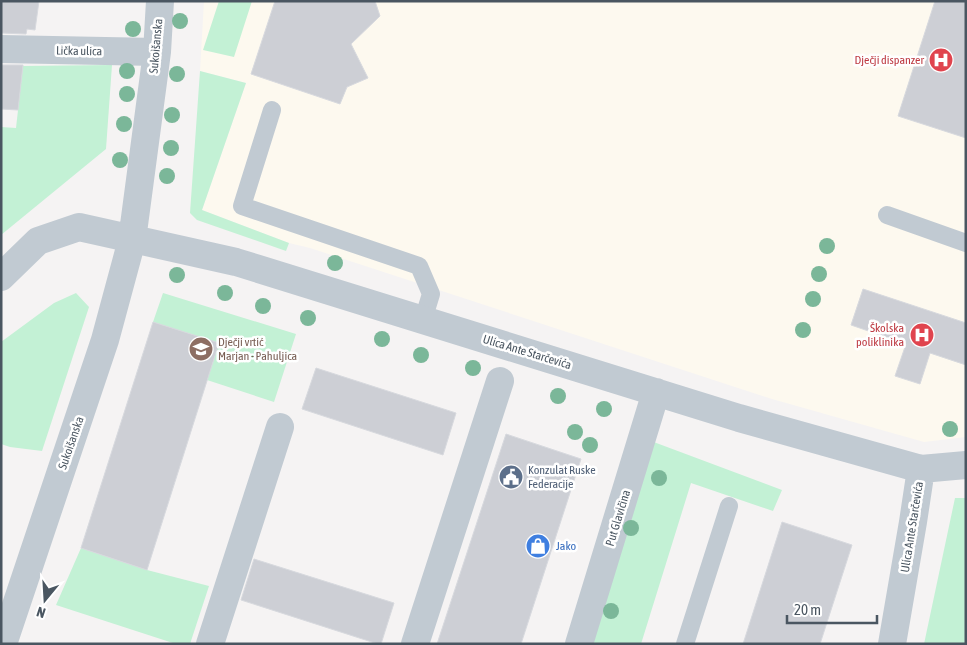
<svg xmlns="http://www.w3.org/2000/svg" width="967" height="645" viewBox="0 0 967 645" font-family="'Asap Condensed',sans-serif">
  <style>
    .commercial { fill: #fdf9ef }
    .green { fill: #c3f1d5 }
    .building { fill: #cdcfd5; stroke: #d7d9de }
    .lines { fill: none; stroke-linecap: round; stroke-linejoin: round }
    .lane { stroke: #c1cad2; stroke-width: 18 }
    .street { stroke: #c1cad2; stroke-width: 28 }
    .tree { fill: #7bb799 }
    .labels { text-anchor: middle; stroke-width: 5; stroke-linejoin: round; paint-order: stroke }
    .street-label { font-size: 12px; fill: #4a5661; stroke: #fff }
    .health-label { font-size: 12px; fill: #be3a42; stroke: #fff; text-anchor: end }
    .education-label { font-size: 12px; fill: #785e54; stroke: #fff; text-anchor: start }
    .service-label { font-size: 12px; fill: #4e5e75; stroke: #fff; text-anchor: start }
    .shop-label { font-size: 12px; fill: #366cbe; stroke: #fff; text-anchor: start }
  </style>
  <rect width="100%" height="100%" fill="#f5f3f3"/>
  <path class="commercial" d="M 204,1 L 966,1 L 966,437 L 924,442 L 772,399 L 310,248 L 289,243 L 202,210 L 246,83 L 200,71 Z"/>
  <path class="green" d="M 219,1 L 252,1 L 234,57 L 203,50 Z
    M 112,65 L 106,149 L 1,235 L 1,127 L 16,128 L 23,66 Z
    M 200,71 L 246,83 L 202,210 L 289,243 L 286,251 L 197,220 L 190,213 Z
    M 76,293 L 89,307 L 42,451 L 10,447 L 1,444 L 1,342 L 54,303 Z
    M 163,293 L 296,334 L 274,402 L 207,380 L 219,343 L 153,322 Z
    M 643,438 L 782,490 L 773,511 L 691,483 L 641,644 L 579,644 Z
    M 955,498 L 966,498 L 966,644 L 924,644 Z
    M 81,548 L 147,570 L 209,586 L 190,644 L 176,644 L 56,605 Z"/>
  <path class="building" d="M 1,1 L 39,1 L 35,30 L 27,29 L 26,34 L 1,33 Z
    M 275,1 L 375,1 L 380,16 L 351,44 L 368,78 L 347,87 L 340,104 L 251,74 Z
    M 935,1 L 966,1 L 966,138 L 898,116 Z
    M 1,65 L 23,65 L 18,110 L 1,109 Z
    M 863,289 L 966,323 L 966,365 L 930,353 L 920,384 L 895,376 L 906,344 L 851,325 Z
    M 153,322 L 219,343 L 147,570 L 81,548 Z
    M 316,368 L 456,413 L 443,455 L 302,409 Z
    M 506,434 L 581,459 L 521,644 L 437,644 Z
    M 782,522 L 852,545 L 820,644 L 743,644 Z
    M 254,559 L 394,603 L 381,644 L 378,644 L 241,600 Z"/>
  <g class="lines">
    <path class="lane" d="M 272,110 L 242,206 L 419,266 L 431,294 L 423,320
      M 887,215 L 966,243
      M 685,644 L 729,506"/>
    <path class="street" d="M 1,49 L 157,52
      M 1,277 L 38,241 L 79,227 L 236,262 L 739,418 L 921,469 L 966,465
      M 3,644 L 105,340 L 132,240 L 157,52 L 160,1
      M 210,644 L 280,427
      M 415,644 L 500,381
      M 579,644 L 656,392
      M 892,644 L 913,522 L 921,469"/>
  </g>
  <g class="tree">
    <circle cx="180" cy="21" r="8"/>
    <circle cx="133" cy="29" r="8"/>
    <circle cx="127" cy="71" r="8"/>
    <circle cx="177" cy="74" r="8"/>
    <circle cx="127" cy="94" r="8"/>
    <circle cx="172" cy="115" r="8"/>
    <circle cx="124" cy="124" r="8"/>
    <circle cx="171" cy="148" r="8"/>
    <circle cx="120" cy="160" r="8"/>
    <circle cx="167" cy="176" r="8"/>
    <circle cx="827" cy="246" r="8"/>
    <circle cx="335" cy="263" r="8"/>
    <circle cx="819" cy="274" r="8"/>
    <circle cx="177" cy="275" r="8"/>
    <circle cx="225" cy="293" r="8"/>
    <circle cx="813" cy="299" r="8"/>
    <circle cx="263" cy="306" r="8"/>
    <circle cx="308" cy="318" r="8"/>
    <circle cx="803" cy="330" r="8"/>
    <circle cx="382" cy="339" r="8"/>
    <circle cx="421" cy="355" r="8"/>
    <circle cx="473" cy="368" r="8"/>
    <circle cx="558" cy="396" r="8"/>
    <circle cx="604" cy="409" r="8"/>
    <circle cx="950" cy="429" r="8"/>
    <circle cx="575" cy="432" r="8"/>
    <circle cx="590" cy="445" r="8"/>
    <circle cx="659" cy="478" r="8"/>
    <circle cx="631" cy="528" r="8"/>
    <circle cx="611" cy="611" r="8"/>
  </g>
  <defs>
    <symbol id="hospital-disc" viewBox="-11 -11 22 22"><circle r="9.5" fill="#e0444e" stroke="#fff"/><path d="M-5-5h3v3.5h4V-5h3V5h-3V1.5h-4V5h-3Z" fill="#fff"/></symbol>
    <symbol id="school-disc" viewBox="-11 -11 22 22"><circle r="9.5" fill="#8d6e63" stroke="#fff"/><path d="M0-5L7-2L0 1L-7-2ZM-4 1L0 2.5L4 1V4Q0 6-4 4Z" fill="#fff"/></symbol>
    <symbol id="civic-disc" viewBox="-11 -11 22 22"><circle r="9.5" fill="#5c6f8a" stroke="#fff"/><path d="M-.6-6.5H3V-4.5H.6V-3L4-1V1h2V6H-6V1h2V-1L-.6-3ZM-1.2 2.5V6h2.4V2.5Z" fill="#fff"/></symbol>
    <symbol id="shop-disc" viewBox="-11 -11 22 22"><circle r="9.5" fill="#3f7fe0" stroke="#fff"/><path d="M-5-2.5h2.3a2.7 3.5 0 0 1 5.4 0H5L5.5 6h-11ZM-1.5-2.5h3a1.5 2.3 0 0 0-3 0Z" fill="#fff"/></symbol>
  </defs>
  <g fill-rule="evenodd">
    <use href="#hospital-disc" x="927" y="46" width="28" height="28"/>
    <use href="#hospital-disc" x="908" y="321" width="28" height="28"/>
    <use href="#school-disc" x="187" y="335" width="28" height="28"/>
    <use href="#civic-disc" x="497" y="463" width="28" height="28"/>
    <use href="#shop-disc" x="524" y="532" width="28" height="28"/>
  </g>
  <g class="labels">
    <g class="street-label">
      <text transform="translate(156 46) rotate(-85)" y="4">Sukoišanska</text>
      <text transform="translate(79 51) rotate(1)" y="4">Lička ulica</text>
      <text transform="translate(527 352) rotate(17)" y="4">Ulica Ante Starčevića</text>
      <text transform="translate(71 443) rotate(-71)" y="4">Sukoišanska</text>
      <text transform="translate(618 518) rotate(-73)" y="4">Put Glavičina</text>
      <text transform="translate(912 527) rotate(-81)" y="4">Ulica Ante Starčevića</text>
    </g>
    <g class="health-label">
      <text x="924" y="64">Dječji dispanzer</text>
      <text x="904" y="332">Školska<tspan x="904" dy="14">poliklinika</tspan></text>
    </g>
    <g class="education-label">
      <text x="218" y="346">Dječji vrtić<tspan x="218" dy="14">Marjan - Pahuljica</tspan></text>
    </g>
    <g class="service-label">
      <text x="528" y="474">Konzulat Ruske<tspan x="528" dy="14">Federacije</tspan></text>
    </g>
    <g class="shop-label">
      <text x="556" y="550">Jako</text>
    </g>
  </g>
  <rect width="967" height="645" fill="none" stroke="#4a5661" stroke-width="5"/>
  <g transform="translate(45 600) rotate(198)" stroke="#ffffff" stroke-width="4" paint-order="stroke">
  <path d="M0-4L9 19L0 12L-9 19Z" fill="#4a5661"/>
  <text y="-8" font-size="14" font-weight="bold" text-anchor="middle" fill="#4a5661">N</text>
  </g>
  <path d="M787 615v8h90v-8" fill="none" stroke="#4a5661" stroke-width="2.5"/>
  <text x="794" y="615" font-size="15" fill="#4a5661" stroke="#ffffff" stroke-width="4" paint-order="stroke">20 m</text>
</svg>
